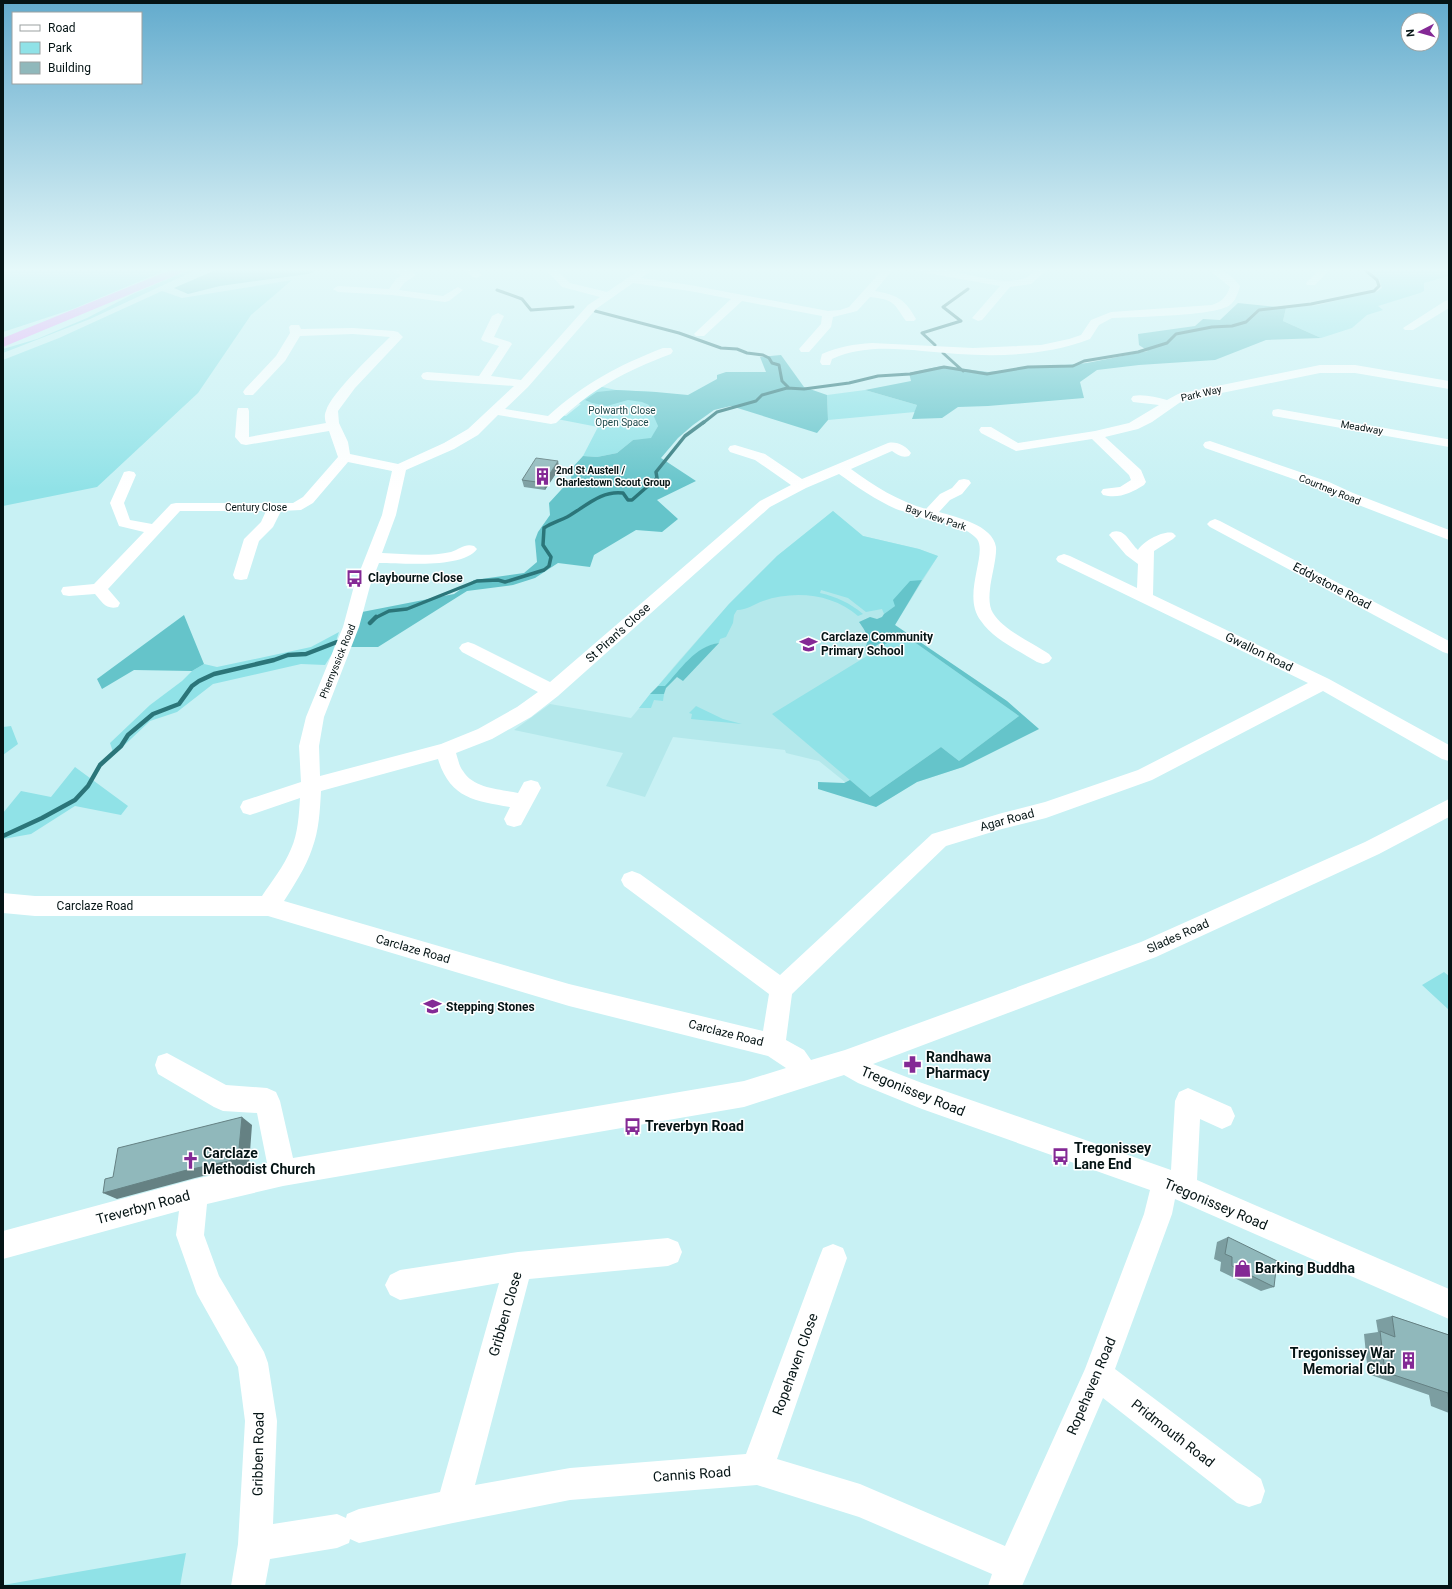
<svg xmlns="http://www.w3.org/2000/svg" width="1452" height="1589" viewBox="0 0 1452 1589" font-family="Roboto,sans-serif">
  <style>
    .built { fill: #b4e8eb }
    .green { fill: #90e2e7 }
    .forest { fill: #65c4ca }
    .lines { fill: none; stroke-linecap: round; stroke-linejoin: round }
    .stream-far2 { stroke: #2b7579; stroke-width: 3 }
    .stream-far1 { stroke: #2b7579; stroke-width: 3.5 }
    .stream { stroke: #2b7579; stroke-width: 4.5 }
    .minor { fill: #fff; fill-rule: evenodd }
    .highway { fill: #e79df6; fill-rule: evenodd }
    .wall { fill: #7c9ea1 }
    .shaded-wall { fill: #658183 }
    .building { fill: #90b8bb; stroke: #658183 }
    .labels { text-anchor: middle; stroke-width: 3; stroke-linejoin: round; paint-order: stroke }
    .far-street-label { font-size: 10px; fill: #051415; stroke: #fff }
    .far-park-label { font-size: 10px; fill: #204c4e; stroke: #fff }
    .far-poi-label { font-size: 10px; font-weight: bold; fill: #051415; stroke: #fff; text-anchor: start }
    .poi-label { font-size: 12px; font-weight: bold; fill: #051415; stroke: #fff; text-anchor: start }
    .street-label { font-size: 12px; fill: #051415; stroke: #fff }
    .near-poi-label { font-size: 14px; font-weight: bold; fill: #051415; stroke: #fff; text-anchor: start }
    .near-street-label { font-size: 14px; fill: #051415; stroke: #fff }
  </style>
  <rect width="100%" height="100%" fill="#c8f1f4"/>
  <path class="built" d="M 833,511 L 863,536 L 919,549 L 938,556 L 895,625 L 1007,701 L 1039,729 L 963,767 L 917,782 L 876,807 L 819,761 L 786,753 L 785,750 L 673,737 L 645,797 L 606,786 L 623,753 L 514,730 L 550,704 L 631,718 L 677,663 L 729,604 L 777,556 Z"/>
  <path class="green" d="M 3,269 L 169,269 L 73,309 L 3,332 Z
    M 191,269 L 198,269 L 90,319 L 3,353 L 3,349 L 37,339 L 87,318 L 133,294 Z
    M 1367,269 L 1449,269 L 1449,276 L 1424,283 L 1424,291 L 1420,293 L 1378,306 L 1383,310 L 1367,315 L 1352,328 L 1321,338 L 1283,321 L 1286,308 L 1317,305 L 1378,291 L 1382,288 L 1379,279 Z
    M 292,280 L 251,315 L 198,393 L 97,487 L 3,506 L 3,360 L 59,338 L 162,291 L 182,298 Z
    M 598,386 L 616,390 L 656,392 L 658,426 L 651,439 L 633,440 L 617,453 L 597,457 L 583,456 L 598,427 L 557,419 L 561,415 L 566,416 L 581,404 L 575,402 Z
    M 865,390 L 917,405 L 915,412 L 828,420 L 827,395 Z
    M 833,511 L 863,536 L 919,549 L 938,556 L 922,580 L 913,582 L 895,606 L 884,614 L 882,609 L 866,612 L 848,598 L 821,590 L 820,593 C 837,597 850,603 863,614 L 858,616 C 833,594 795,590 763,601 C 754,604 747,610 737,610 L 734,615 L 733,623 L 726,637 L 720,639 L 719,643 C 697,646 679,671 665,687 L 658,686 L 729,604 L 777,556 Z
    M 339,632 L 332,654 L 325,665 L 301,664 L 213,684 L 177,712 L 150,721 L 114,755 L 110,743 L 150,705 L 182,681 L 192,671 L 204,664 L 217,667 L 311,647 Z
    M 903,634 L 1019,716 L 959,761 L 941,747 L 870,797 L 772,714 Z
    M 650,694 L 664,694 L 663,701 L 654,700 L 651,708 L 639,708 Z
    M 696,706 L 723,719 L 742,724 L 691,719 L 692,714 L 689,713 Z
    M 11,726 L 18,744 L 3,755 L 3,727 Z
    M 75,767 L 128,806 L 121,815 L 75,806 L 31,834 L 3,839 L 3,813 L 21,791 L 51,797 Z
    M 1444,972 L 1449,976 L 1449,1010 L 1422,985 Z
    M 186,1553 L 180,1586 L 3,1586 L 3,1585 Z"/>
  <path class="forest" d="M 218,269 L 321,269 L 308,274 L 220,286 L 188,294 L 174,288 Z
    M 1238,303 L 1286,308 L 1283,321 L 1321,338 L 1266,340 L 1215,360 L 1139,365 L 1097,370 L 1080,382 L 1084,398 L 988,406 L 958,407 L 942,418 L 912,419 L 917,405 L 865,390 L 911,381 L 909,373 L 942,366 L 988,372 L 1030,368 L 1087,363 L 1148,351 L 1139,345 L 1138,334 L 1195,326 L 1203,319 L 1220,320 Z
    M 781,355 L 804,387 L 827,395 L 828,420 L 817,433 L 731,406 L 714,410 L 693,425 L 678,438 L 661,458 L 696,481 L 657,500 L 678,519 L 662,532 L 636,530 L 594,555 L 590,567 L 558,563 L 535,578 L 513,585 L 467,591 L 378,647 L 348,647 L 362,612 L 454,594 L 474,580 L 524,573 L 537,562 L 535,540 L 538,532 L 550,515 L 549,503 L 571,479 L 572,468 L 583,456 L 597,457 L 617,453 L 633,440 L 651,438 L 658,426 L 649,405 L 642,402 L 628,400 L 607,406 L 592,403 L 585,400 L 597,392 L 616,390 L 656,392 L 688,395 L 717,379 L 717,375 L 726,372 L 766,372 L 760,357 Z
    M 922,580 L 895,625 L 1007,701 L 1039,729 L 963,767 L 917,782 L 876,807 L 818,789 L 818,782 L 844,783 L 850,780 L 870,797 L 941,747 L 959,761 L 1019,716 L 903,634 L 884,645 L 882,642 L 874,647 L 866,646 C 870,637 864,629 859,622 L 870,617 L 877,619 L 882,617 L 884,614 L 895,606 L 893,600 L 910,581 Z
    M 184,615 L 204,664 L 192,671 L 134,670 L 102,689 L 97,679 Z
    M 719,643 L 683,681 L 677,677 L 666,688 L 664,694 L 650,694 L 658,686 L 665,686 C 680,670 695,646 719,643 Z"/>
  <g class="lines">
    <path class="stream-far2" d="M 497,290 L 522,299 L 531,310 L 573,307
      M 595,311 L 679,333 L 721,348 L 737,349 L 747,353 L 763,355 L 769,358 L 772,363 L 779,365 L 782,381 L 789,388
      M 935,345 L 922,333 L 961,321 L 943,307 L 968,289
      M 943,353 L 963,371
      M 703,423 L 717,412 L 756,401 L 762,395 L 787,388 L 804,389 L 849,383 L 878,376 L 910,374 L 944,367 L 987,374 L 1028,367 L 1073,366 L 1084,361 L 1138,352 L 1167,343 L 1176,334 L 1212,327 L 1232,326 L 1246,322 L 1259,310 L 1311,304 L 1374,291 L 1379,286 L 1377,280 L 1364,269"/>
    <path class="stream-far1" d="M 375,618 L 389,611 L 407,609 L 477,581 L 498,580 L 505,582 L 544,570 L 549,566 L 551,557 L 543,545 L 544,528 C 551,523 559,521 567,517 C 585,507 601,490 623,493 L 628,500 L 632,500 L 657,478 L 656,472 L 685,436 L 704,422"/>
    <path class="stream" d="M 370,623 L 376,617
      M 3,836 L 42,818 L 75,800 L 88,786 L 100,765 L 121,746 L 128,735 L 153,714 L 179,704 L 192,686 L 199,681 L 214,674 L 274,660 L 288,655 L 306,654 L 337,642"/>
    <path class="minor" d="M 390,269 C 398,268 410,268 416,275 L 404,283 L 399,290 L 443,296 L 458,287 L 463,290 L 449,301 L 445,302 L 392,295 L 338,292 L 333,289 L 338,286 L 389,289 L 396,279 L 402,275 L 391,271 Z
      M 463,269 L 474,269 L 482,275 L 477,278 L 473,277 Z
      M 548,269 L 556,269 L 570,283 L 607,292 L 641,269 L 652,269 L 651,271 L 641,278 L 690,285 L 828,311 L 840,310 L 849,307 L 883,269 L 893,269 L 875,291 C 897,295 905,299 916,319 L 914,321 L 906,321 C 893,302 894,300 870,297 L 857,311 L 833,317 L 831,327 L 809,352 L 801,352 L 799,349 L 821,324 L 822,316 L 742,301 L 704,336 L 696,336 L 694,334 L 696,332 L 731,299 L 690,291 L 633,283 L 596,309 L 528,387 L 505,409 L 548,416 C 585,383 617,366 663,348 L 671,348 L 673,351 L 671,354 C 623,372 594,388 556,423 L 551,424 L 498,415 L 478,435 L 454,449 L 406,470 L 396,515 L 382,553 C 404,554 429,557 451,552 C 460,549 465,543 474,546 L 477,549 C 463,569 401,563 379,563 L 370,586 L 359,627 L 324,717 L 319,746 L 320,776 L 441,744 L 478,729 L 517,707 L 538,692 L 462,652 L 459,648 L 462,644 L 468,642 L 474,644 L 550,682 L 760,501 L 791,485 L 755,460 L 730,452 L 728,449 L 730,446 L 735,445 L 765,454 L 802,479 L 888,443 C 897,441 906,446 911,453 L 909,456 C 902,458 898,455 892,451 L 851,469 C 874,486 898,501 926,509 L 940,494 L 952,488 L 959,480 L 964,479 L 969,480 L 971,483 L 962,494 L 950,500 L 939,512 C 956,517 993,525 996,547 C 997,557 991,578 990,589 C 989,597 989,607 993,613 C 1003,630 1033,643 1049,654 L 1052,658 L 1049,662 L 1043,664 L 1037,662 C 1018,650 994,640 981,621 C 961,596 988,554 977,539 C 968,528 947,523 933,520 C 930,519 927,520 924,519 C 916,515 905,512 896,509 C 876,500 857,487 839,474 L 806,488 L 770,507 L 558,696 L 531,717 L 492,739 L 456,753 C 458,759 459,766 463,771 C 474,789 500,789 518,793 L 524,782 L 531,780 L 538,782 L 541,788 L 521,825 L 514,827 L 507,825 L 504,819 L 510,807 C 474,801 450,798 438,759 L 321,791 C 320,810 319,831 312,849 C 306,867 294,885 284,901 L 569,984 L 763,1031 L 769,994 L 624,886 L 621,880 L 624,874 L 632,871 L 640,874 L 780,975 L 932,834 L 1002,813 L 1045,802 L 1138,770 L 1308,683 L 1058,562 L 1056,559 L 1058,556 L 1064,554 L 1070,556 L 1137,588 L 1138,564 L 1126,555 L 1109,535 L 1112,532 C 1125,528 1129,542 1138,550 C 1143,541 1164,530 1173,533 L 1176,536 L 1173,539 L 1154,551 L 1153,595 L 1329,679 L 1449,745 L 1449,761 L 1442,759 L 1323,691 L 1152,780 L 1046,818 L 1002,829 L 946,846 L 792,994 L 786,1040 L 804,1050 L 811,1060 L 845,1050 L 1141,942 L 1365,842 L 1449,799 L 1449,817 L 1379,854 L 1156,957 L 873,1064 L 922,1083 L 1171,1170 L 1175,1101 L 1179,1092 L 1188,1088 L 1231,1107 L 1235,1116 L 1231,1125 L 1222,1129 L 1200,1119 L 1197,1180 L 1449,1289 L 1449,1319 L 1175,1199 L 1172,1214 L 1115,1369 L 1261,1479 L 1265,1491 L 1261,1503 L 1249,1507 L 1237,1503 L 1103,1398 L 1022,1586 L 988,1586 L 992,1574 L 859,1517 L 757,1485 L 570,1500 L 453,1523 L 359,1543 L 350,1539 L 349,1543 L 337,1548 L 270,1559 L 265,1586 L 231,1586 L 238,1544 L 245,1421 L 238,1367 L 197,1294 L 176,1235 L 179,1211 L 3,1259 L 3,1231 L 195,1179 L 267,1163 L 257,1113 L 223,1111 L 214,1107 L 158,1074 L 155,1065 L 158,1056 L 167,1053 L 226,1085 L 267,1088 L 276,1092 L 280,1101 L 293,1158 L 744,1081 L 786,1068 L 768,1056 L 569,1006 L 268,916 L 35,916 L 3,913 L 3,893 L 35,896 L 262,896 C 272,881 284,866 291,849 C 298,834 299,814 300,798 L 250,815 L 243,813 L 240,807 L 243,801 L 301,782 L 299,746 L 306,717 L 343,627 L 354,586 L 382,515 L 392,471 L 348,462 L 313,503 L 301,510 L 281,511 L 273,527 L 259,541 L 247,579 L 241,580 L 235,579 L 233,575 L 244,539 L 261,522 L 266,511 L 180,511 L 108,589 L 120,603 L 118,607 C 106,610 102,602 95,594 L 69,596 L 63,595 L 61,591 L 63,587 L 94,584 L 144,532 L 119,526 L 110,503 L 124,472 L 129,471 L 134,472 L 136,475 L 124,503 L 130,520 L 152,524 L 171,504 L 176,503 L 293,503 L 303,497 L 338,457 L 329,431 L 246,445 L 241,444 L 235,437 L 237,411 L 238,408 L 248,408 L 249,411 L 249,437 L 326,423 C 325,420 324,415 326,411 C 331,393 375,352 390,337 L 353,334 L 300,336 L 285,361 L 253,395 L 245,395 L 243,392 L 245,389 L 276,356 L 290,333 L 289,327 L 291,325 L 299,325 L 301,329 L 353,328 L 394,331 L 398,332 L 403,337 L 355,388 L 338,411 L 339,423 L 348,442 L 350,454 L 398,464 L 444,443 L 468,429 L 514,386 L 427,380 L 423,379 L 421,376 L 423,373 L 427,372 L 479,376 L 499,346 L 483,341 L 481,339 L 492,316 L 498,313 L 504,316 L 494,337 L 510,342 L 512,344 L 491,376 L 521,380 L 588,305 L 600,297 L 562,287 L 548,272 ZM 844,1075 L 858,1083 L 922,1109 L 1150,1190 L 1144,1214 L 1085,1369 L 1005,1546 L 860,1484 L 777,1459 L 847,1258 L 843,1248 L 833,1244 L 823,1248 L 819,1258 L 746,1454 L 570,1468 L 475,1485 L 529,1279 L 668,1266 L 678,1262 L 682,1252 L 678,1242 L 668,1238 L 518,1252 L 400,1270 L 390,1275 L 385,1285 L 390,1295 L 400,1300 L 499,1283 L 440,1492 L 359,1509 L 347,1514 L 346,1518 L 337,1514 L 273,1524 L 277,1421 L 268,1363 L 264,1352 L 219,1276 L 204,1235 L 207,1204 L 283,1186 L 744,1107 Z
      M 916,269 C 949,264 991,287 1022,279 C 1028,278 1033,272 1037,269 L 1048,269 L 1031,284 L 1010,287 L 982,320 L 978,321 L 972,318 L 1000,286 L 921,272 Z
      M 1208,269 C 1221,267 1232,275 1240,286 C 1238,293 1236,300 1230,305 C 1216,316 1134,317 1112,318 L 1099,325 L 1090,339 C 1048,355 1002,357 958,354 C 917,352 871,341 832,359 L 830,365 L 822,365 L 820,362 L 822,354 C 838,347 854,344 872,343 L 973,348 L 1041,345 L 1069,339 L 1081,335 L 1091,320 L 1111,312 L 1212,305 C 1223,301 1226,297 1230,287 Z
      M 1318,269 L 1328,269 L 1329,271 L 1315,285 L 1307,285 L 1306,283 L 1319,270 Z
      M 1449,300 L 1449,308 L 1413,330 L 1405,330 L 1403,328 L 1445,301 Z
      M 1320,365 L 1355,365 L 1449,381 L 1449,389 L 1355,373 L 1320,373 L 1182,401 L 1152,422 L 1138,429 L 1105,437 L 1141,470 L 1146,482 L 1144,485 C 1131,493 1119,499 1103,495 L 1101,492 L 1103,489 L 1120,487 L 1131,480 L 1129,475 L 1092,439 L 1016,451 L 981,433 L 979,430 L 981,427 L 991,427 L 1018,443 L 1095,431 L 1129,423 L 1159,405 L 1133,402 L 1131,399 L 1133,396 C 1143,394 1156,397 1167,400 L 1178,394 Z
      M 1278,409 L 1447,439 L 1449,439 L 1449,447 L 1273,416 L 1272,413 L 1273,410 Z
      M 1210,441 L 1329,482 L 1353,493 L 1449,530 L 1449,540 L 1343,499 L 1319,488 L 1205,448 L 1203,445 L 1205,442 Z
      M 1215,519 L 1220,521 L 1449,641 L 1449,654 L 1443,652 L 1210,527 L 1207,524 L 1210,521 Z"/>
    <path class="highway" d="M 173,269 L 188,269 L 186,271 L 3,347 L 3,338 Z"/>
  </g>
  <path class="wall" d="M 558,461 L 559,469 L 545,490 L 524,487 L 522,480 Z
    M 1228,1237 L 1274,1287 L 1261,1291 L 1220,1271 L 1221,1262 L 1214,1259 L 1217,1242 Z
    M 1392,1316 L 1449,1335 L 1449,1413 L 1431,1406 L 1429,1395 L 1368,1374 L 1364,1334 L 1378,1332 L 1376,1320 Z"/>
  <path class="shaded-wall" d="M 558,461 L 559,469 L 545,490 L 544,483 Z
    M 242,1117 L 252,1125 L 249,1165 L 195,1178 L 117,1199 L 103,1193 Z"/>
  <path class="building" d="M 536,458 L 558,461 L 544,483 L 522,480 Z
    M 242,1117 L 238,1159 L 183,1171 L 103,1193 L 105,1179 L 113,1177 L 118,1148 Z
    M 1228,1237 L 1277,1261 L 1274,1287 L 1232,1266 L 1232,1257 L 1225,1254 Z
    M 1392,1316 L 1449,1335 L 1449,1403 L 1448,1393 L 1385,1372 L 1380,1331 L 1395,1337 Z"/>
  <linearGradient id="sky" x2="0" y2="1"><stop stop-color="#63abcd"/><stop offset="0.55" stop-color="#e6f9fa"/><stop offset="1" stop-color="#e6f9fa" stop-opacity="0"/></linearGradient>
  <rect width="1452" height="491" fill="url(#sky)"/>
  <defs>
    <symbol id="building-bare" viewBox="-9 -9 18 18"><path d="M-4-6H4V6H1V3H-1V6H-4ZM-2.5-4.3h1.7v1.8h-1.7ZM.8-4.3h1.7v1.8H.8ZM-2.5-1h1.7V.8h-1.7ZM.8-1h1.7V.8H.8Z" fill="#842995" stroke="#fff" stroke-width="2.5" paint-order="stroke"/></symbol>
    <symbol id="bus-bare" viewBox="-9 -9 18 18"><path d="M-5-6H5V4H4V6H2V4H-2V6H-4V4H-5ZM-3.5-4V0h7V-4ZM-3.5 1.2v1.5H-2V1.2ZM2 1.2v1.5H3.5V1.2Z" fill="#842995" stroke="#fff" stroke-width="2.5" paint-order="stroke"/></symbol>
    <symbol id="school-bare" viewBox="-9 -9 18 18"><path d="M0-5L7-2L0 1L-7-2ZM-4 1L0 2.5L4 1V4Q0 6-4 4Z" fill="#842995" stroke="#fff" stroke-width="2.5" paint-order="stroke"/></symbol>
    <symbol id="pharmacy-bare" viewBox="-9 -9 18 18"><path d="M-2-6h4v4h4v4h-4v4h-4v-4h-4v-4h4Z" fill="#842995" stroke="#fff" stroke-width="2.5" paint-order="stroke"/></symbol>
    <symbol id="church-bare" viewBox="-9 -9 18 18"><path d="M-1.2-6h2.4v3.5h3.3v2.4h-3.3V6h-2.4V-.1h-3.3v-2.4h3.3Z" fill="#842995" stroke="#fff" stroke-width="2.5" paint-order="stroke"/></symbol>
    <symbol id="shop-bare" viewBox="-9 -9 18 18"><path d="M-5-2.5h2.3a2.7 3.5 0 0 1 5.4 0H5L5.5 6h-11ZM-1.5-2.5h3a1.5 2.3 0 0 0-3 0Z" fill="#842995" stroke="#fff" stroke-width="2.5" paint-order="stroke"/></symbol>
  </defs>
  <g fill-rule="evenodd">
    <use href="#building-bare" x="530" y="464" width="25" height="25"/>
    <use href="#bus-bare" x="342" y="566" width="25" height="25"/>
    <use href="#school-bare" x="796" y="632" width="25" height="25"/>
    <use href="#school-bare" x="420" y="994" width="25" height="25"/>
    <use href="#pharmacy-bare" x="900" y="1052" width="25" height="25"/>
    <use href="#bus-bare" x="620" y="1114" width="25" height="25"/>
    <use href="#bus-bare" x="1048" y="1144" width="25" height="25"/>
    <use href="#church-bare" x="178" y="1148" width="25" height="25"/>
    <use href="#shop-bare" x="1230" y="1256" width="25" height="25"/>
    <use href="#building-bare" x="1396" y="1348" width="25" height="25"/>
  </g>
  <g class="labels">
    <g class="far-street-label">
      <text transform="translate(1201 393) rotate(-13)" y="4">Park Way</text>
      <text transform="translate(1362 427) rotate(10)" y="4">Meadway</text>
      <text transform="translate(1330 489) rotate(22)" y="4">Courtney Road</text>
      <text x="256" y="511">Century Close</text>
      <text transform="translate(936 517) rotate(18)" y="4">Bay View Park</text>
      <text transform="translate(337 661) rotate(-68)" y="4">Phernyssick Road</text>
    </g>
    <g class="far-park-label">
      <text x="622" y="414">Polwarth Close<tspan x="622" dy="12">Open Space</tspan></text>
    </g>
    <g class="far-poi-label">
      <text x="556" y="474">2nd St Austell /<tspan x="556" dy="12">Charlestown Scout Group</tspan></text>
    </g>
    <g class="poi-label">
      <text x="368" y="582">Claybourne Close</text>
      <text x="821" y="641">Carclaze Community<tspan x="821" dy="14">Primary School</tspan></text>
      <text x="446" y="1011">Stepping Stones</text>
    </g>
    <g class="street-label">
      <text transform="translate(1332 586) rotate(28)" y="4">Eddystone Road</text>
      <text transform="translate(618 633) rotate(-42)" y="4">St Piran's Close</text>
      <text transform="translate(1259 652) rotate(26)" y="4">Gwallon Road</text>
      <text transform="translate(1007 820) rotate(-15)" y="4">Agar Road</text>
      <text x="95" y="910">Carclaze Road</text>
      <text transform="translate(1178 936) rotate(-24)" y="4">Slades Road</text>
      <text transform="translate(413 949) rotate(16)" y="4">Carclaze Road</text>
      <text transform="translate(726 1033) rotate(14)" y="4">Carclaze Road</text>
    </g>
    <g class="near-poi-label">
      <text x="926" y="1062">Randhawa<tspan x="926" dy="16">Pharmacy</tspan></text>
      <text x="645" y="1131">Treverbyn Road</text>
      <text x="1074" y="1153">Tregonissey<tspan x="1074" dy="16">Lane End</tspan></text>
      <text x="203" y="1158">Carclaze<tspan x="203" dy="16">Methodist Church</tspan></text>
      <text x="1255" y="1273">Barking Buddha</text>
      <text x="1395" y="1358" text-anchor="end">Tregonissey War<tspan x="1395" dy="16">Memorial Club</tspan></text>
    </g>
    <g class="near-street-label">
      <text transform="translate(913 1091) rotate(22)" y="5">Tregonissey Road</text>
      <text transform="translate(1216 1204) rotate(23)" y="5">Tregonissey Road</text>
      <text transform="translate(143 1207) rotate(-15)" y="5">Treverbyn Road</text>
      <text transform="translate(505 1314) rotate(-74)" y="5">Gribben Close</text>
      <text transform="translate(795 1364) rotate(-70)" y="5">Ropehaven Close</text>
      <text transform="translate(1091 1386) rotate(-67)" y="5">Ropehaven Road</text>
      <text transform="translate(1173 1433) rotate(38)" y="5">Pridmouth Road</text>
      <text transform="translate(258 1454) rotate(-89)" y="5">Gribben Road</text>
      <text transform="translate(692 1474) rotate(-4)" y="5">Cannis Road</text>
    </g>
  </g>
  <rect width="1452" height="1589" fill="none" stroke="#051415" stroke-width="8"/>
  <rect x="12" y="12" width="130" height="72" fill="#ffffff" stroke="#9ba1a1"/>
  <rect x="20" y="25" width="20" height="6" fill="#ffffff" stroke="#9ba1a1"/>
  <text x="48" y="32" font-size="12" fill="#051415">Road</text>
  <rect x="20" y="42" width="20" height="12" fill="#90e2e7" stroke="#9ba1a1"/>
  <text x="48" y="52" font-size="12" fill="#051415">Park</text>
  <rect x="20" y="62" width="20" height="12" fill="#90b8bb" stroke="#9ba1a1"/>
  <text x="48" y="72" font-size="12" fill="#051415">Building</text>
  <g transform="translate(1420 32) rotate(264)"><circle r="19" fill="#ffffff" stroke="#9ba1a1"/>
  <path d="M0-3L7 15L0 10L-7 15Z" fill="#842995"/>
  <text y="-6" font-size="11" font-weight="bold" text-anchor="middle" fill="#051415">N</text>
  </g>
</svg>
